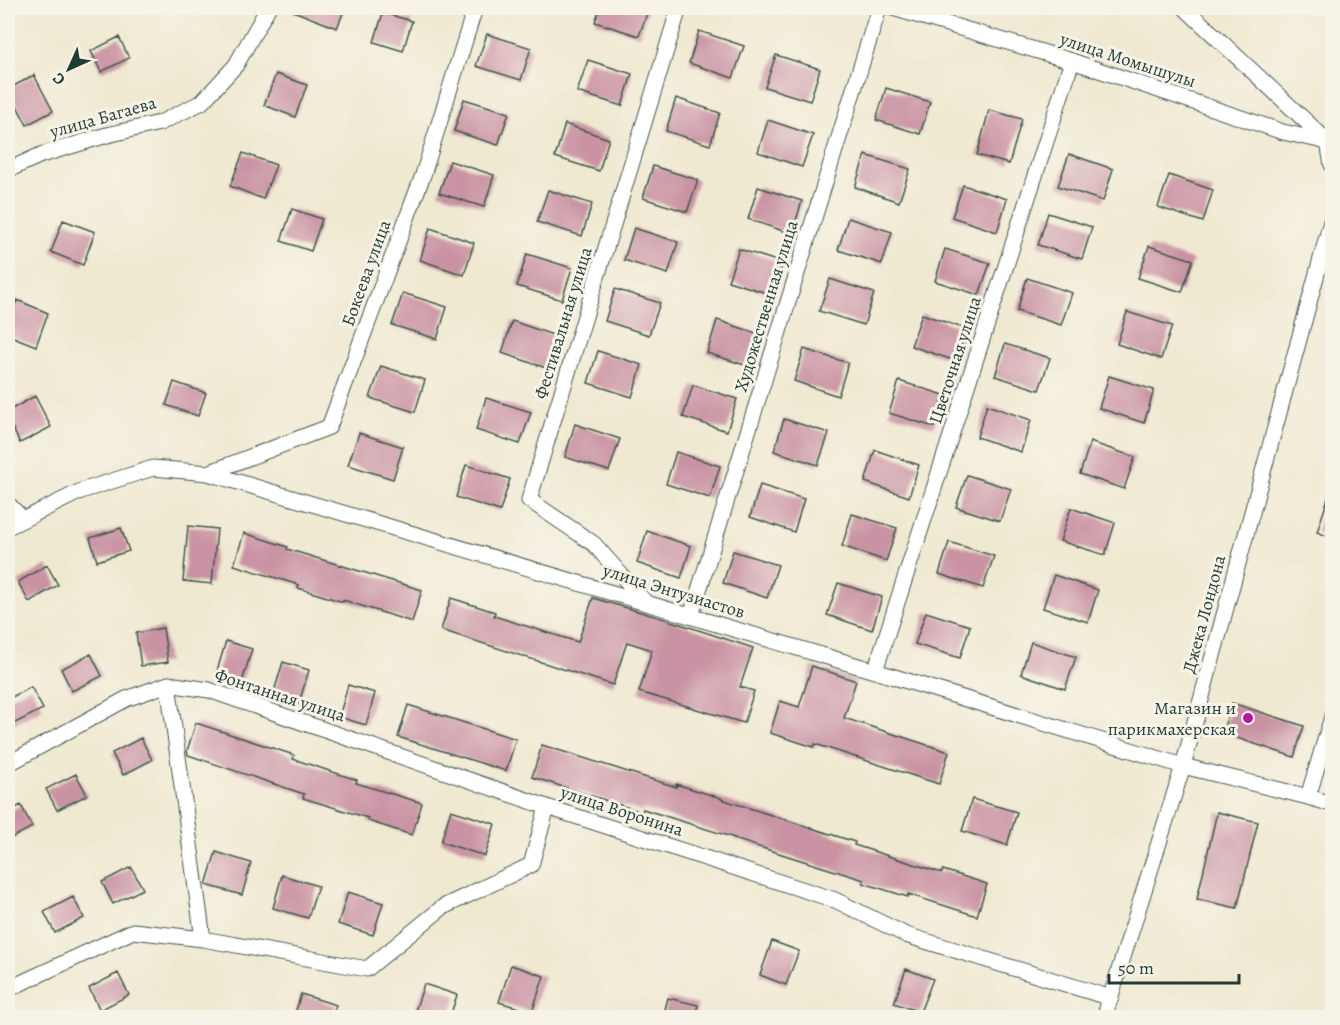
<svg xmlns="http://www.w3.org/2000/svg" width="1340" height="1025" viewBox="0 0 1340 1025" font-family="Alegreya,serif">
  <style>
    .building { fill: #c993a3 }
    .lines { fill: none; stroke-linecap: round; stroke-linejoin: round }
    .street-casing { stroke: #3e574c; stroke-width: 17 }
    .street { stroke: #fff; stroke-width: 15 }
    .poi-dot { fill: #b5179e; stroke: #f7f3e8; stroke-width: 2 }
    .labels { text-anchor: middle; stroke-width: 6; stroke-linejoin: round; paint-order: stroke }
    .street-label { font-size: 18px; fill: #1f3d34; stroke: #f7f3e8 }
    .poi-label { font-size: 18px; fill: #1f3d34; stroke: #f7f3e8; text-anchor: end }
  </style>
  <rect width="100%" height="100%" fill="#f7f3e8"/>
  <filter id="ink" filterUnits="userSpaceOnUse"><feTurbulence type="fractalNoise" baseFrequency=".0167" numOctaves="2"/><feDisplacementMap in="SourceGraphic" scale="12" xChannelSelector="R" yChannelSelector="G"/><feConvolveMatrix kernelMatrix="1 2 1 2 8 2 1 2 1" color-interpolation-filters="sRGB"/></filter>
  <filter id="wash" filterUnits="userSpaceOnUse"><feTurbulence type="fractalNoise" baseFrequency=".008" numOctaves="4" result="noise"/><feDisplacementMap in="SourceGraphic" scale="24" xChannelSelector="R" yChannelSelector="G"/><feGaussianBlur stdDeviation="1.35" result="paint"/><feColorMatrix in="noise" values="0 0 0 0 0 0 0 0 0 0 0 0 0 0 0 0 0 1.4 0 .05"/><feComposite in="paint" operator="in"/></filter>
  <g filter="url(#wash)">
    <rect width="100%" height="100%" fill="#f0e9d1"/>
    <g id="blocks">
      <path class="building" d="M 600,8 L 649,8 L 639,36 L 595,22 Z
        M 288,9 L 288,8 L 345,8 L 337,28 Z
        M 383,13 L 412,21 L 403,51 L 374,42 Z
        M 699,31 L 744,46 L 733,78 L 689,63 Z
        M 487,34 L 531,48 L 521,80 L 476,66 Z
        M 119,37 L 129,58 L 101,72 L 91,51 Z
        M 776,55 L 820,69 L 810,101 L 765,87 Z
        M 588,60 L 632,74 L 622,106 L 577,92 Z
        M 276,74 L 307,85 L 295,117 L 264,105 Z
        M 34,75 L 53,111 L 27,125 L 8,89 Z
        M 886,88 L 930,102 L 920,134 L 876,120 Z
        M 676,98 L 720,113 L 710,145 L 666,131 Z
        M 464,99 L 509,113 L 498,145 L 454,131 Z
        M 989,110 L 1022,119 L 1009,164 L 977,155 Z
        M 768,120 L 813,135 L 802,167 L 758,152 Z
        M 565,124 L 609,139 L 599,171 L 555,157 Z
        M 243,153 L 276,165 L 263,199 L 230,186 Z
        M 1069,154 L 1113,169 L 1103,201 L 1058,186 Z
        M 865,155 L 910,169 L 899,202 L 855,187 Z
        M 450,161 L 494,175 L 484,207 L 439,193 Z
        M 653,166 L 698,180 L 687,212 L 643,198 Z
        M 1169,175 L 1213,190 L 1203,222 L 1158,207 Z
        M 963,185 L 1007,199 L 997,232 L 952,217 Z
        M 758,187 L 802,201 L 792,234 L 748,219 Z
        M 548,190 L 592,204 L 582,236 L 537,222 Z
        M 292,209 L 322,219 L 311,251 L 281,241 Z
        M 1048,213 L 1092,227 L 1082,259 L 1038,245 Z
        M 848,218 L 892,232 L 882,264 L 838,250 Z
        M 63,220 L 95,232 L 83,265 L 51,252 Z
        M 430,228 L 474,243 L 464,275 L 420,260 Z
        M 634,228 L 678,242 L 668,274 L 624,260 Z
        M 1149,246 L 1193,260 L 1182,292 L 1138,278 Z
        M 739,249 L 783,263 L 773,295 L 728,281 Z
        M 945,249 L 990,263 L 979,295 L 935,281 Z
        M 527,254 L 572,268 L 562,300 L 517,286 Z
        M 1027,278 L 1072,293 L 1061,325 L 1017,311 Z
        M 830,279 L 874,293 L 864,325 L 819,311 Z
        M 615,289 L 660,303 L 649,335 L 605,321 Z
        M 403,293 L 447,307 L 437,339 L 392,325 Z
        M 17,300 L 48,313 L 36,346 L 8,335 L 8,324 Z
        M 1127,312 L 1172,326 L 1161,359 L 1117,344 Z
        M 922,314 L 966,329 L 956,361 L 911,346 Z
        M 717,320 L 762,335 L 751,367 L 707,353 Z
        M 512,321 L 556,336 L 546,368 L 502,353 Z
        M 1005,344 L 1050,358 L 1039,390 L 995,376 Z
        M 804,349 L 848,363 L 838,396 L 794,381 Z
        M 598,351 L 642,365 L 632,397 L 588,383 Z
        M 381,366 L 425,380 L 415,412 L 370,398 Z
        M 1109,376 L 1154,390 L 1144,423 L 1099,408 Z
        M 899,381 L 944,395 L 934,427 L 889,413 Z
        M 174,382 L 206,393 L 198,416 L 166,405 Z
        M 693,385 L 737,399 L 727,431 L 683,417 Z
        M 35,396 L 51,427 L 20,443 L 8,419 L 8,411 Z
        M 486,398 L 531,412 L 520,444 L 476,430 Z
        M 987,405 L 1031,420 L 1021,452 L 977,437 Z
        M 784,419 L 829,433 L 818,465 L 774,451 Z
        M 575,424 L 620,439 L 609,471 L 565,457 Z
        M 359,433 L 403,447 L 393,479 L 348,465 Z
        M 1090,442 L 1135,457 L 1124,489 L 1080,474 Z
        M 875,450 L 919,465 L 909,497 L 865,482 Z
        M 676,452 L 720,466 L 710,498 L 666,484 Z
        M 466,465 L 510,479 L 500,511 L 456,497 Z
        M 967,475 L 1011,489 L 1000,521 L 956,507 Z
        M 760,485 L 804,499 L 794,532 L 750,517 Z
        M 1330,492 L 1332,492 L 1332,538 L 1317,532 Z
        M 1071,508 L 1115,523 L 1105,555 L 1060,541 Z
        M 852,514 L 897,528 L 886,561 L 842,546 Z
        M 188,526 L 217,529 L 212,584 L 183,581 Z
        M 121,528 L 129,551 L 97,561 L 90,538 Z
        M 647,531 L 691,546 L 681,578 L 637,563 Z
        M 244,533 L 288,547 L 287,549 L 422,590 L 412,622 L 343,600 L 343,602 L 298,588 L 299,585 L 234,565 Z
        M 949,542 L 994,556 L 983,588 L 939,574 Z
        M 733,551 L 778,565 L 767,598 L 723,583 Z
        M 47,565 L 58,585 L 29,602 L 18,582 Z
        M 1054,575 L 1098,590 L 1088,622 L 1043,608 Z
        M 838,583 L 882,597 L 872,630 L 827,615 Z
        M 451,598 L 495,612 L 494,616 L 578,642 L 593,598 L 671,621 L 753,648 L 740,687 L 754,691 L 744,723 L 639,692 L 652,650 L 627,642 L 613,685 L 441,630 Z
        M 926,612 L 970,626 L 960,658 L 915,644 Z
        M 163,628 L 168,662 L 141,666 L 136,633 Z
        M 226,641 L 252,649 L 242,682 L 216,674 Z
        M 1031,642 L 1076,657 L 1065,689 L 1021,674 Z
        M 91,654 L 102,676 L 72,691 L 61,669 Z
        M 283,662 L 309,670 L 299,703 L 273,695 Z
        M 812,666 L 856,681 L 844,718 L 949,752 L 939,784 L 815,744 L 814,747 L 770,733 L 780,701 L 799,707 Z
        M 348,685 L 375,693 L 366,725 L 339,717 Z
        M 31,687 L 43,709 L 13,724 L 8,713 L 8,699 Z
        M 1232,703 L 1304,726 L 1294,757 L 1222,733 Z
        M 408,705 L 516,739 L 506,771 L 398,737 Z
        M 196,723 L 294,755 L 293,759 L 357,780 L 356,783 L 422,803 L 412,835 L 368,821 L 368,818 L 303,798 L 304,794 L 188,755 L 187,751 Z
        M 141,738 L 152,760 L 123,775 L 112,753 Z
        M 542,745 L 676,787 L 676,784 L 721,798 L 721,799 L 855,842 L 854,845 L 942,873 L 943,870 L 987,884 L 977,916 L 908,894 L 908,897 L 863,883 L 864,880 L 734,839 L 735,838 L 643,809 L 642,812 L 532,777 Z
        M 76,774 L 87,795 L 57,810 L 46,789 Z
        M 972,799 L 1017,812 L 1007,845 L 962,831 Z
        M 21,805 L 32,827 L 8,840 L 8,812 Z
        M 451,810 L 495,824 L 485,856 L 441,842 Z
        M 1217,812 L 1258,822 L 1237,908 L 1197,899 Z
        M 216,852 L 251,863 L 242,895 L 206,885 Z
        M 131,867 L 143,889 L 113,904 L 102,882 Z
        M 282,875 L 318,886 L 308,918 L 273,908 Z
        M 348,892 L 383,903 L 373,935 L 338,924 Z
        M 73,897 L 84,918 L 55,933 L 44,912 Z
        M 772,941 L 799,951 L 786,985 L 760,975 Z
        M 511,965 L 544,976 L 532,1012 L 499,1002 Z
        M 906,969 L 933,979 L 920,1012 L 894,1003 Z
        M 118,973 L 129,995 L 100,1010 L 89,988 Z
        M 424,984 L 457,995 L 450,1017 L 413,1017 Z
        M 301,994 L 336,1005 L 332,1017 L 294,1017 Z
        M 668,998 L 698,1005 L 695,1017 L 663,1017 Z"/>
    </g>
  </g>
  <g filter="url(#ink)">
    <use href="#blocks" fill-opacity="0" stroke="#3e574c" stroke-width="1.5"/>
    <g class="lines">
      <defs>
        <path id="street" d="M 893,8 L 1072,61 L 1283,132 L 1328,142 L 1332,165
          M 1185,8 L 1328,142
          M 8,170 L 41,155 L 107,135 L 160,123 L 202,102 L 236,65 L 268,8
          M 208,473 L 329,427 L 423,175 L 475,8
          M 8,504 L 23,519
          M 8,527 L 81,491 L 153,468 L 208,473 L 875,671 L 1183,766 L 1308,797 L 1332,804
          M 646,603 L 594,544 L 529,500 L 679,8
          M 691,616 L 879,8
          M 875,671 L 1072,61
          M 168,684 L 203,939
          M 8,764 L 126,699 L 168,684 L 209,690 L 547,807 L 835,900 L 906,935 L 1111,998
          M 1308,797 L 1332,717
          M 8,989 L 133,931 L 203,939 L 367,969 L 443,907 L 531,865 L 547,807
          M 1104,1018 L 1183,766 L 1332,218"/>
      </defs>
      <use href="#street" class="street-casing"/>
      <use href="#street" class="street"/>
    </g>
  </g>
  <circle class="poi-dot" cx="1248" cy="718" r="6"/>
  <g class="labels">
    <g class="street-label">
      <text transform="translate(1128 60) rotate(18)" y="6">улица Момышулы</text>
      <text transform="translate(103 117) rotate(-16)" y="6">улица Багаева</text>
      <text transform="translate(366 273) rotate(-70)" y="6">Бокеева улица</text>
      <text transform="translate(766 306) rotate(-73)" y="6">Художественная улица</text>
      <text transform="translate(563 323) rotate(-73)" y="6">Фестивальная улица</text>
      <text transform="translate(955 360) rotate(-72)" y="6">Цветочная улица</text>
      <text transform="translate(674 591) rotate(17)" y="6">улица Энтузиастов</text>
      <text transform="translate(1204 614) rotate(-75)" y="6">Джека Лондона</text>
      <text transform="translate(280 695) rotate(18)" y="6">Фонтанная улица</text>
      <text transform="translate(622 811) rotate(18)" y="6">улица Воронина</text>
    </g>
    <g class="poi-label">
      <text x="1236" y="714">Магазин и<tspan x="1236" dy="21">парикмахерская</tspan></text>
    </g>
  </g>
  <rect width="1340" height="1025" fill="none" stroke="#f7f3e8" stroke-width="30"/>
  <g transform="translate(69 69) rotate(225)" stroke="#f7f3e8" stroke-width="4.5" paint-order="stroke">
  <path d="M0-4.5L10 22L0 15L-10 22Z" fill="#1f3d34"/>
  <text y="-9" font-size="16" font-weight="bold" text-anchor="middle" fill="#1f3d34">С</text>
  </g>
  <path d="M1109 974v9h130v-9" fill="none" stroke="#1f3d34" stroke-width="3"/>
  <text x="1118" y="974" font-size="18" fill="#1f3d34" stroke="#f7f3e8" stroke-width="4.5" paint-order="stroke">50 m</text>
</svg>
